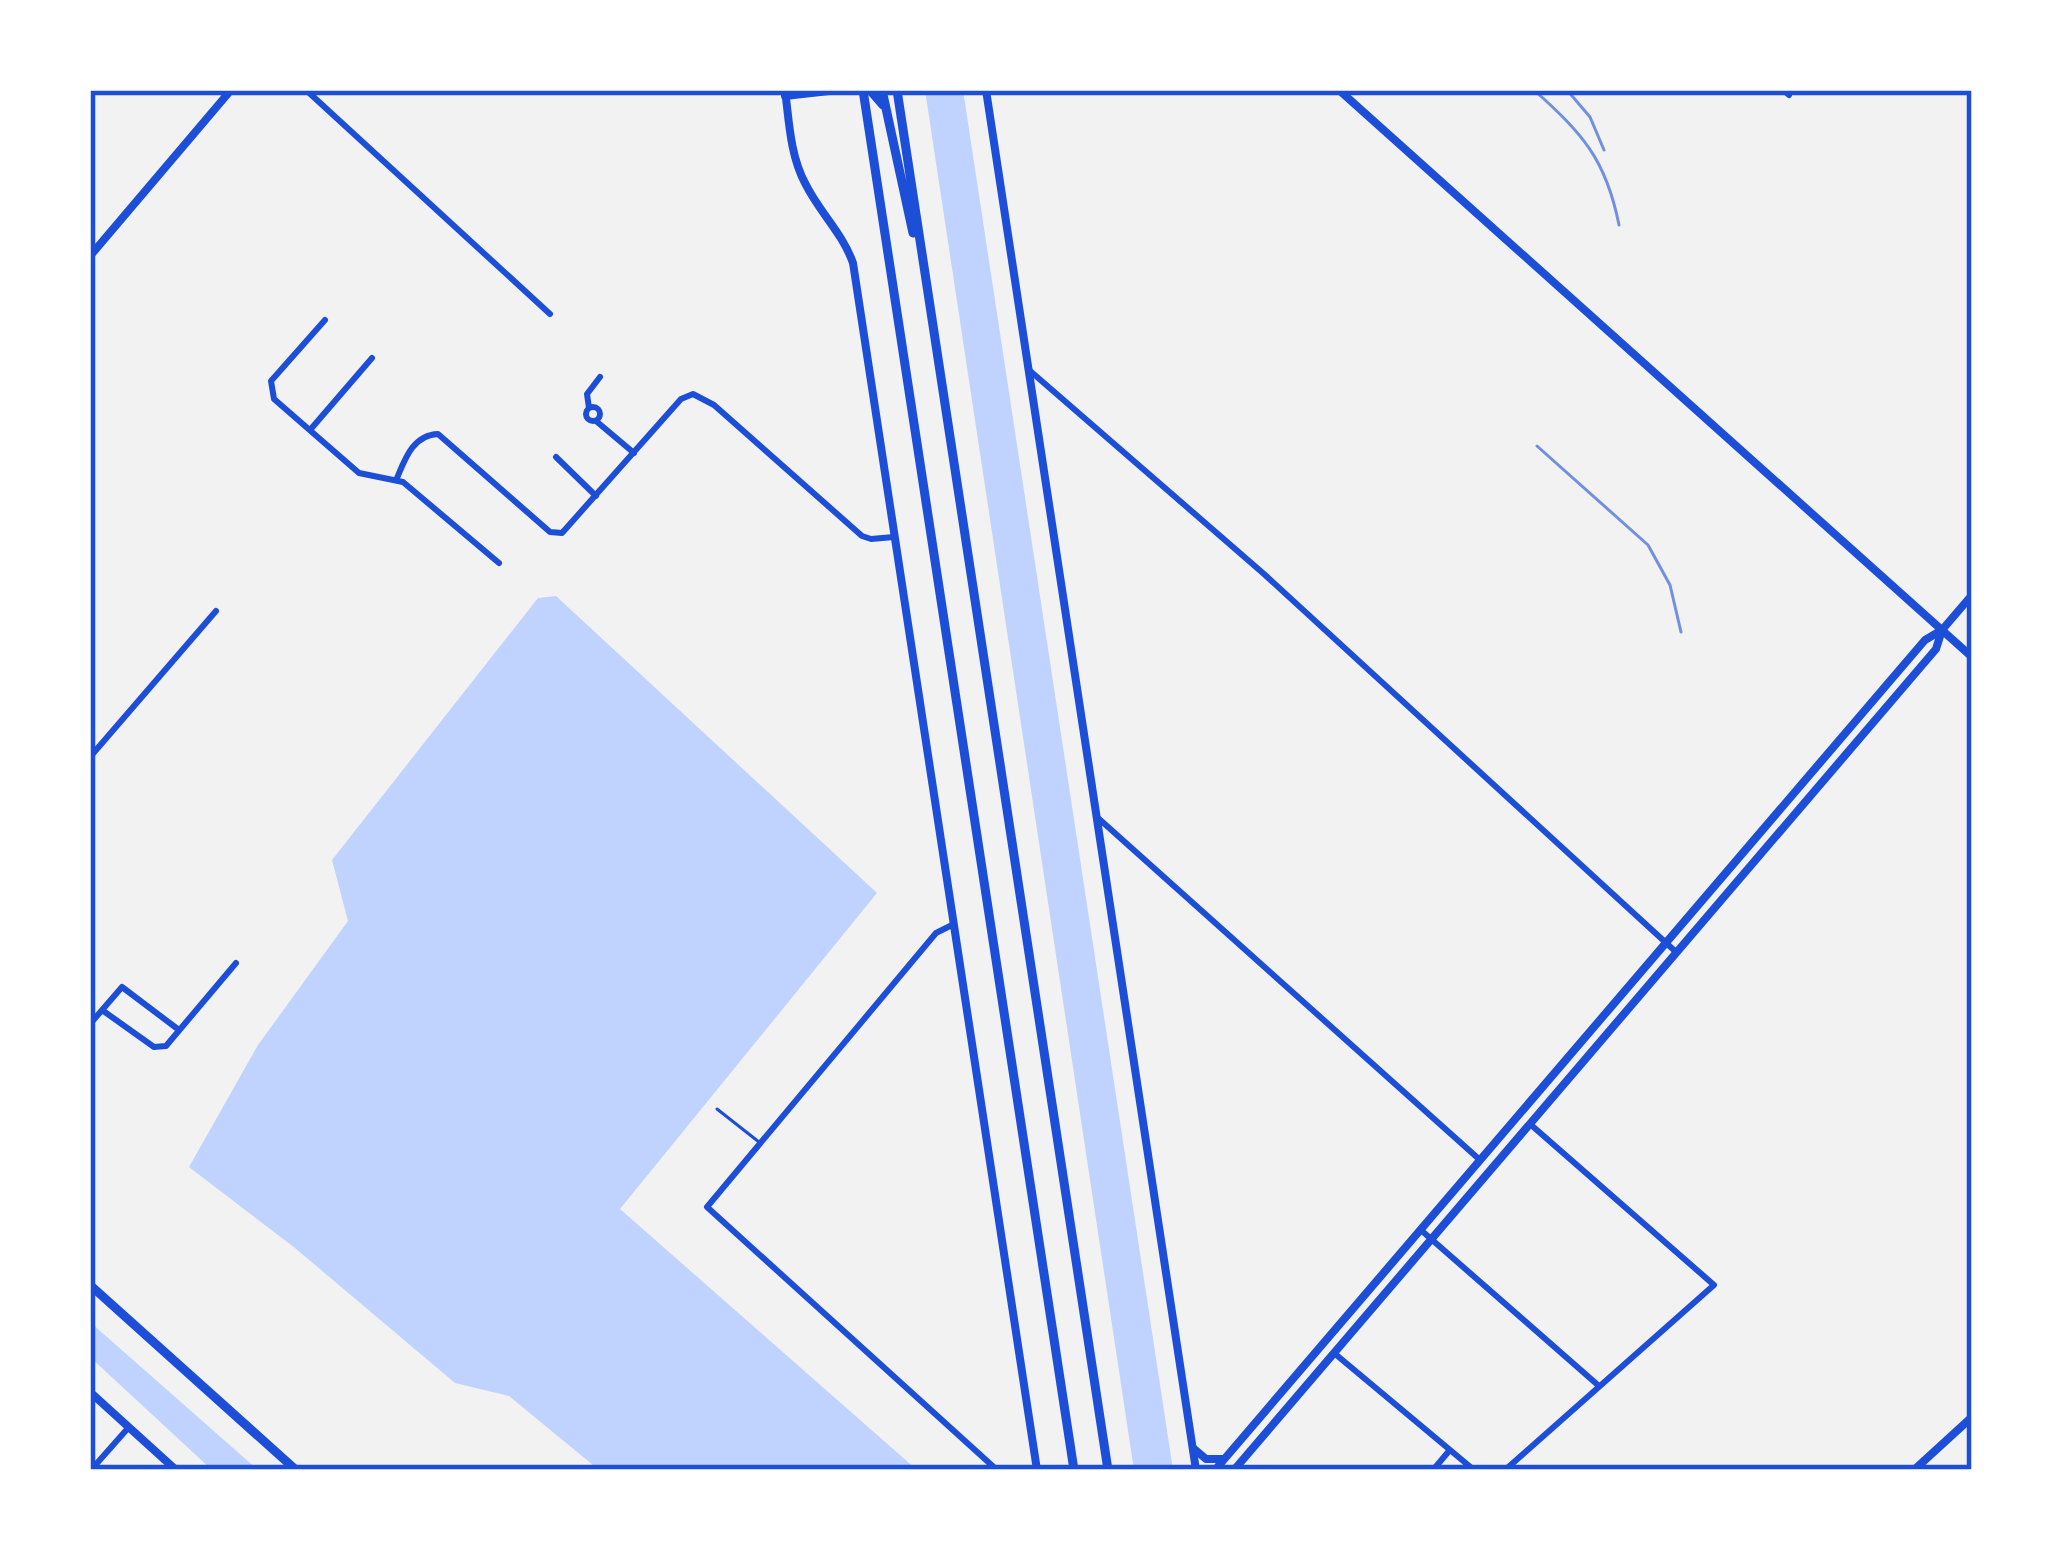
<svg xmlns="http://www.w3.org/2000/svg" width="2062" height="1560" viewBox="0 0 2062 1560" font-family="Helvetica,sans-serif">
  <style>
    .water { fill: #bfd3fe }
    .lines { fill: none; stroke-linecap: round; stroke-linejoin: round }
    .service { stroke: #1d4ed8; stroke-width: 3 }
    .minor { stroke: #1d4ed8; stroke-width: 6 }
    .tertiary { stroke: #1d4ed8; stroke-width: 8 }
    .secondary { stroke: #1d4ed8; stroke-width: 8 }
    .primary { stroke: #1d4ed8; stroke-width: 9 }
    .trunk { stroke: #1d4ed8; stroke-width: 9 }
    .rail { stroke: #7290e2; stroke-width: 3 }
    .neatline { fill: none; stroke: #1d4ed8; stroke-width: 4.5 }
  </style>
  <rect width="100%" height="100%" fill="#f2f2f2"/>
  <path class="water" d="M 925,90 L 963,90 L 1173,1470 L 1134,1470 Z
    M 556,596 L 877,893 L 620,1209 L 917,1470 L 599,1470 L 509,1396 L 455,1383 L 295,1248 L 189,1167 L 258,1045 L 348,921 L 332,860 L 538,598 Z
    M 90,1322 L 258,1470 L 212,1470 L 90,1357 Z"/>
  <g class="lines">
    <path class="service" d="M 717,1109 L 759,1142"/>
    <path class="minor" d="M 306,90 L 550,314
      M 1783,90 L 1789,95
      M 325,320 L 271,381 L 274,399 L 359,473 L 403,482 L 499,563
      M 1029,370 L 1264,574 L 1676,952
      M586 414a7 7 0 1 1 14 0a7 7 0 1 1-14 0Z
      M 589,408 L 587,394 L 600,377
      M 596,421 L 634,453
      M 310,430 L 372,358
      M 556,457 L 596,496
      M 397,478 C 405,459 413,435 438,434 L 550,532 L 562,533 L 681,399 L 693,394 L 714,405 L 862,536 L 871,539 L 894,537
      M 90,757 L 216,611
      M 1098,818 L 1480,1160
      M 954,924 L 936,933 L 707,1207 L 997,1470
      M 102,1010 L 154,1047 L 166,1046 L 236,963
      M 90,1024 L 122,987 L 179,1030
      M 1422,1231 L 1599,1386
      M 1334,1353 L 1474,1470
      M 91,1470 L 129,1427
      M 1433,1470 L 1449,1451
      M 1505,1470 L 1714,1285 L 1530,1124"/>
    <path class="tertiary" d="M 785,90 C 789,120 790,155 805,183 C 819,212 842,232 853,263 L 1037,1470
      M 986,90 L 1196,1470
      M 1339,90 L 1972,657
      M 785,96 L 838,90
      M 90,256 L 231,90
      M 90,1392 L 176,1470
      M 1914,1470 L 1972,1417"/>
    <path class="secondary" d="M 1193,1448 L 1206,1459 L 1223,1459
      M 1215,1470 L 1925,640 L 1942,630 L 1972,595
      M 1234,1470 L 1936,649 L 1942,630"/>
    <path class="primary" d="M 90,1285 L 296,1470"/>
    <path class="trunk" d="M 863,90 L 1074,1470
      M 870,90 L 883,105
      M 882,90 L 913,233
      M 897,90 L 1108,1470"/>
    <path class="rail" d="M 1534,90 C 1582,133 1606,159 1619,225
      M 1567,90 L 1590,117 L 1604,150
      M 1537,446 L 1648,545 L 1670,585 L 1681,632"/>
  </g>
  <rect width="2062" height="1560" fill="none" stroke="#ffffff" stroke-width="186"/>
  <rect x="93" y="93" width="1876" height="1374" class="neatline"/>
</svg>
